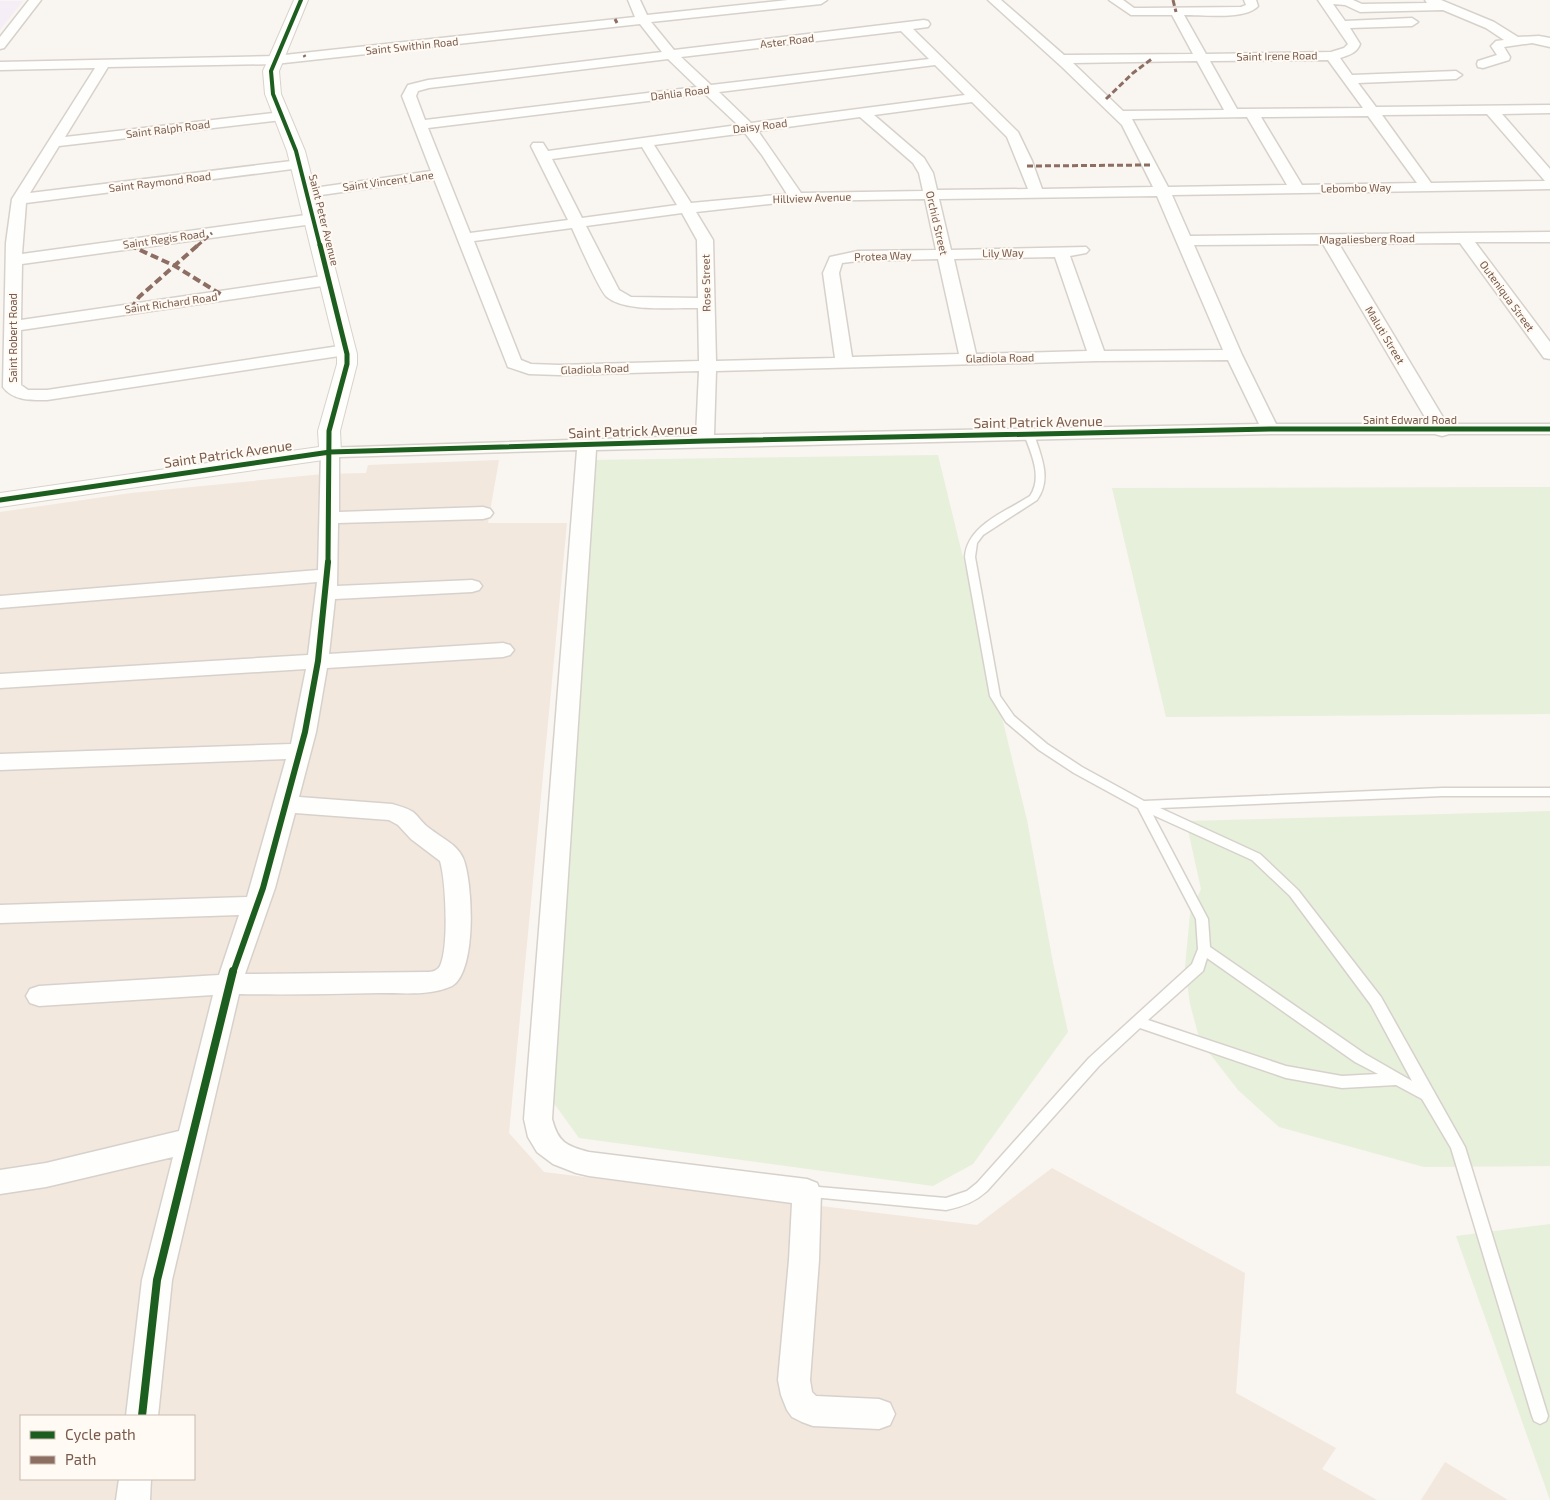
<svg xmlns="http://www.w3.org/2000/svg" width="1550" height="1500" viewBox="0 0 1550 1500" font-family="'Exo 2',sans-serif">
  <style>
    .residential { fill: #f2e8de; fill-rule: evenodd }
    .education { fill: #f6eef6 }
    .green { fill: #e7f0db }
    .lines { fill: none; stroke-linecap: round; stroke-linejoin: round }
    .lane-casing { stroke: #d7d1cb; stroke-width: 3 }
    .street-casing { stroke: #d7d1cb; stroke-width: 3 }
    .secondary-casing { stroke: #d9d2cb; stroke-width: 2 }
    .lane { fill: #fefefd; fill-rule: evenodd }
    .street { fill: #fefefd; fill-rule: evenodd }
    .secondary { fill: #fefefd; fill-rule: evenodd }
    .quiet-far1 { stroke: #8d6e63; stroke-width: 3; stroke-dasharray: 6 3; stroke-linecap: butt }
    .quiet { stroke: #8d6e63; stroke-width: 4; stroke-dasharray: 8 4; stroke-linecap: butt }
    .cycleway-far3-casing { stroke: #fffaf3; stroke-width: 5.5 }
    .cycleway-far2-casing { stroke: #fffaf3; stroke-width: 8 }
    .cycleway-far1-casing { stroke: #fffaf3; stroke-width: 9 }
    .cycleway-casing { stroke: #fffaf3; stroke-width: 11 }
    .cycleway-far3 { stroke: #1b5e20; stroke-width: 4 }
    .cycleway-far2 { stroke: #1b5e20; stroke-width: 5 }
    .cycleway-far1 { stroke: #1b5e20; stroke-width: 6 }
    .cycleway { stroke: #1b5e20; stroke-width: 8 }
    .labels { text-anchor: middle; stroke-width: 4; stroke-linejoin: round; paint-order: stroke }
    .far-street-label { font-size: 11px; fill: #7a5c4d; stroke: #fffaf3 }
    .street-label { font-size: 14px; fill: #7a5c4d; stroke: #fffaf3 }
  </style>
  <rect width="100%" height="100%" fill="#f9f5f0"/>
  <path class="residential" d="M 499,460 L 488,523 L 567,523 L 509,1133 L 544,1172 L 977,1225 L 1052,1168 L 1245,1273 L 1236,1393 L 1336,1448 L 1322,1469 L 1377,1500 L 0,1500 L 0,512 L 131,493 L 323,474 L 366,473 L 368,465 ZM 21,1416 L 194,1416 L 194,1479 L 21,1479 Z
    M 1445,1462 L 1508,1500 L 1421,1500 Z"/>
  <path class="education" d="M 0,1 L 23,1 L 0,30 Z"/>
  <path class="green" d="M 938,455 L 1027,820 L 1053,963 L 1068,1032 L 973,1164 L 933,1186 L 579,1138 L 548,1095 L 591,460 Z
    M 1550,487 L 1550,714 L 1166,717 L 1112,488 Z
    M 1550,811 L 1550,1166 L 1424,1167 L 1279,1127 L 1238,1090 L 1200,1041 L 1190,1004 L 1185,967 L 1190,914 L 1201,889 L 1186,821 Z
    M 1550,1224 L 1550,1500 L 1456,1236 Z"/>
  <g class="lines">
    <defs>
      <path id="lane" d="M 1029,431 L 1034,434 C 1041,457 1052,478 1037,500 L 983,535 L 977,543 L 975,557 L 1000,696 L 1014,716 L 1047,744 L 1082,767 L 1144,801 L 1442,788 L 1550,788 L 1550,796 L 1442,796 L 1160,808 L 1260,854 L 1298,890 L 1381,997 L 1465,1147 L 1548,1416 L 1546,1421 L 1540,1424 L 1534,1421 L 1532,1416 L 1451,1148 L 1422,1099 L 1396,1085 L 1342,1088 L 1286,1078 L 1140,1028 L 1099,1066 L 987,1191 C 975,1202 962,1207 946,1210 L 802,1196 L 800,1192 L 802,1188 L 807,1186 L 946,1198 L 967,1191 L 977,1183 L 1089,1058 L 1192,964 L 1198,949 L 1196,919 L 1138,808 L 1074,773 L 1039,750 L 1006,722 L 990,696 L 965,557 C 967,525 1007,511 1030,496 C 1043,477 1031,453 1024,434 ZM 1153,815 L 1252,860 L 1290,896 L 1371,1005 L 1412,1081 L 1365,1054 L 1210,947 L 1208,919 ZM 1207,958 L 1355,1062 L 1378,1074 L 1342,1076 L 1286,1066 L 1148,1020 L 1203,971 Z"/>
      <path id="street" d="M 29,0 L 41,0 L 4,48 L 0,49 L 0,37 Z
        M 628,0 L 640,0 L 647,15 L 788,0 L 827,0 L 821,4 L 651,22 L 674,50 L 924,20 L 928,21 L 930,24 L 928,27 L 913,29 L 1018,132 L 1032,161 L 1042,189 L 1153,187 L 1122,125 L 1062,67 L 988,0 L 1001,0 L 1064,55 L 1193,54 L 1172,15 L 1131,15 L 1109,0 L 1123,0 L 1134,8 L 1143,8 L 1241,7 L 1246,5 L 1244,0 L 1256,0 L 1258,6 C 1246,20 1203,15 1184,15 L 1206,54 L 1331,52 L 1344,48 L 1348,44 L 1318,0 L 1353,0 L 1362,4 L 1427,3 L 1425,0 L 1441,0 L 1494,22 L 1518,37 L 1539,36 L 1550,38 L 1550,47 L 1532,43 L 1504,47 L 1510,57 L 1509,60 L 1483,68 L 1478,67 L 1477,64 L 1478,61 L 1497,55 L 1491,46 L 1496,41 L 1504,40 L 1486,28 L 1443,10 L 1360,12 L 1345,5 L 1333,4 L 1345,21 L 1412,18 L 1418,22 L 1412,26 L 1350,28 L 1360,44 C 1357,53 1349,55 1340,58 L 1352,75 L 1456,71 L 1462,75 L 1456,79 L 1358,83 L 1376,107 L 1550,105 L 1550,113 L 1502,114 L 1550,169 L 1550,189 L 1172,195 L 1190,236 L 1550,232 L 1550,242 L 1475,242 L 1550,342 L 1550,359 L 1544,358 L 1460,243 L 1339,244 L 1447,424 L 1550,424 L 1550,434 L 1449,434 L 1442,436 L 1435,434 L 1270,434 L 596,450 L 552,1119 C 558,1142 566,1146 589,1152 L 807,1179 L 817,1183 L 821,1192 L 819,1260 L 810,1380 L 812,1392 L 816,1396 L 879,1399 L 890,1403 L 895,1414 L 890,1425 L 879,1429 L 813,1426 L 802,1422 L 792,1417 L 787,1410 L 781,1395 L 778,1380 L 789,1260 L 792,1203 L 589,1176 L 576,1173 L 553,1164 L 537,1152 L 528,1137 L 524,1119 L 577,450 L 339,457 L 339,512 L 483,507 L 490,509 L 493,513 L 490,517 L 483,519 L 338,523 L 337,586 L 472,580 L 479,582 L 482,586 L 479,590 L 472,592 L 335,599 L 329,654 L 503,643 L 510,645 L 514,650 L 510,655 L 503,657 L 327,668 L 316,732 L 299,797 L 392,804 C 399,806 407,808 413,812 C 419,817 423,824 429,828 C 441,838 456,843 463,858 C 473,881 477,972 452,986 C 431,996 403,993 380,993 C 333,994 286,995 239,994 L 172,1280 L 158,1416 L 126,1416 L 142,1280 L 173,1157 L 46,1187 L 0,1194 L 0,1170 L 46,1163 L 179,1131 L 213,995 L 39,1006 L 30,1003 L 26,996 L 30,989 L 39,986 L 219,975 L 239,915 L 0,923 L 0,905 L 247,897 L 286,759 L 0,770 L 0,754 L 291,744 L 306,669 L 0,688 L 0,674 L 308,655 L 317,582 L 0,608 L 0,596 L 318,570 L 321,452 L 324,448 L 696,436 L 699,371 L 559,375 L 529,374 L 508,367 L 434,179 L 307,197 L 302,196 L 300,193 L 302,190 L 307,189 L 431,171 L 402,96 L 408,85 L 428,80 L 662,52 L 640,24 L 275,64 L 108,67 L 65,137 L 282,112 L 289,116 L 282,120 L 59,146 L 30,193 L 300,160 L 305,161 L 307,164 L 305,167 L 300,168 L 26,203 L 22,254 L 313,214 L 318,216 L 321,219 L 318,222 L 313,224 L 22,264 L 21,320 L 329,275 L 335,277 L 337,280 L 335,283 L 329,285 L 21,330 L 21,385 L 28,390 L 47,390 L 346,345 L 352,346 L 354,350 L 352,354 L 346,355 L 47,400 C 32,400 13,401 3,387 L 6,243 L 12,199 L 95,68 L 0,70 L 0,62 L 275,56 L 635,17 ZM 901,31 L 929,59 L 711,85 L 681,57 ZM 668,59 L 697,87 L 425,120 L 416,96 L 418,91 L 429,88 ZM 1328,60 L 1363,108 L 1237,109 L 1210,61 ZM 1197,61 L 1224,110 L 1123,111 L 1073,63 ZM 935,65 L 965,95 L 751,123 L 719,92 ZM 705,94 L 738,125 L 548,151 L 543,143 L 533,143 L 531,146 L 568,220 L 470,233 L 428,128 ZM 972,102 L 1007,137 L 1028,189 L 937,190 L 933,173 L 924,158 L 874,115 ZM 1487,114 L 1545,181 L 1431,183 L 1382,115 ZM 1368,116 L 1417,183 L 1302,185 L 1261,117 ZM 860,117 L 913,163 L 919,173 L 923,191 L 801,193 L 758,131 ZM 1247,117 L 1287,185 L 1168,187 L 1132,119 ZM 745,133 L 762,155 L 787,194 L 691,203 L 654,145 ZM 642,147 L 677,205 L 582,218 L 552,159 ZM 1157,196 L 1223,350 L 1104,351 L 1070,256 L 1086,253 L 1089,250 L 1086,247 L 951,250 L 939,199 ZM 925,199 L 936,250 L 858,251 L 830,257 L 823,273 L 835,358 L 716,361 L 713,240 L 696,212 L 797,201 ZM 682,213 L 697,240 L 698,298 L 631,297 L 619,290 L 586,226 ZM 572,228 C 578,241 599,290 607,297 C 627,313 674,307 698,308 L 699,361 L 559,365 L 531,364 L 521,360 L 474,241 ZM 1323,244 L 1429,424 L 1276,424 L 1242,355 L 1194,245 ZM 1055,257 L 1087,351 L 976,354 L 954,259 ZM 938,259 L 959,354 L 852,357 L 839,273 L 842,263 L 858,261 ZM 1228,360 L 1259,424 L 714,435 L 716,371 L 1097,361 ZM 295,813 L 389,820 L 398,825 L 411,839 L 440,861 C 446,881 449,947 440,966 C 437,971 432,972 427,972 L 245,974 L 275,888 Z
        M 119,1479 L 151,1479 L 150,1500 L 116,1500 Z"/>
      <path id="secondary" d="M 294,0 L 308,0 L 279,71 L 281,94 L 305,151 L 357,354 L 357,364 L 340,431 L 341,452 L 338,457 L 330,459 L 0,507 L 0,493 L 319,447 L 318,431 L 337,364 L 337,354 L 287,151 L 265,94 L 263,71 Z"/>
    </defs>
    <use href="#lane" class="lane-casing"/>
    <use href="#street" class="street-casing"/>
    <use href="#secondary" class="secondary-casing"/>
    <use href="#lane" class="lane"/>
    <use href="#street" class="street"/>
    <use href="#secondary" class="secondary"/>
    <path class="quiet-far1" d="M 1173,0 L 1176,12
      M 615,19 L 617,23
      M 304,55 L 305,57
      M 1106,99 L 1133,73 L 1153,58
      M 1027,166 L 1150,165
      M 127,244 L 132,246
      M 197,246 L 212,233"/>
    <path class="quiet" d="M 129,245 L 175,266 L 222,295
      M 131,309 L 139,297 L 198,245"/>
    <defs>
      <path id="cycleway-far3" d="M 301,0 L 271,71 L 273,94 L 296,151 L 320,246"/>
      <path id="cycleway-far2" d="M 320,245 L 347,354 L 347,364 L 329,431 L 328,563
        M 0,500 L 330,452 L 705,441 L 1270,429 L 1550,429"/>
      <path id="cycleway-far1" d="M 233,973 L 263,888 L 305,732 L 318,661 L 328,562"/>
      <path id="cycleway" d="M 142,1416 L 157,1280 L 233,971"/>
    </defs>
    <use href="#cycleway-far3" class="cycleway-far3-casing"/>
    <use href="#cycleway-far2" class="cycleway-far2-casing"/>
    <use href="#cycleway-far1" class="cycleway-far1-casing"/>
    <use href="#cycleway" class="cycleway-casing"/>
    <use href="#cycleway-far3" class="cycleway-far3"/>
    <use href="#cycleway-far2" class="cycleway-far2"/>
    <use href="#cycleway-far1" class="cycleway-far1"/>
    <use href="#cycleway" class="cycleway"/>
  </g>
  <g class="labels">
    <g class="far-street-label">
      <text transform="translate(787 41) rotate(-7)" y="4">Aster Road</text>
      <text transform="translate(412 46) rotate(-6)" y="4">Saint Swithin Road</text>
      <text transform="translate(1277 56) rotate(-1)" y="4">Saint Irene Road</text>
      <text transform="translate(680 93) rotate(-7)" y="4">Dahlia Road</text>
      <text transform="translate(760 126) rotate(-7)" y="4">Daisy Road</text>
      <text transform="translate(168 129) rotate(-7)" y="4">Saint Ralph Road</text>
      <text transform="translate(388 181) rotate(-8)" y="4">Saint Vincent Lane</text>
      <text transform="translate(160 182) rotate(-7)" y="4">Saint Raymond Road</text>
      <text transform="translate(1356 188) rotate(-1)" y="4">Lebombo Way</text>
      <text transform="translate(812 198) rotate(-2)" y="4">Hillview Avenue</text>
      <text transform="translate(324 220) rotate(76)" y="4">Saint Peter Avenue</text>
      <text transform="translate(937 223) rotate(77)" y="4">Orchid Street</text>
      <text transform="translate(164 239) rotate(-8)" y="4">Saint Regis Road</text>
      <text transform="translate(1367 239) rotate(-1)" y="4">Magaliesberg Road</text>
      <text transform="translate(1003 253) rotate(-1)" y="4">Lily Way</text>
      <text transform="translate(883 256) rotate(-2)" y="4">Protea Way</text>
      <text transform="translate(706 283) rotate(-91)" y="4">Rose Street</text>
      <text transform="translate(1507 296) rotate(54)" y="4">Outeniqua Street</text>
      <text transform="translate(171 303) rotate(-8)" y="4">Saint Richard Road</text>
      <text transform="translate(1385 335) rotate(59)" y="4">Maluti Street</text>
      <text transform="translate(13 338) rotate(-90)" y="4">Saint Robert Road</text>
      <text transform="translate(1000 358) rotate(-1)" y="4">Gladiola Road</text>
      <text transform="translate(595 369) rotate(-2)" y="4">Gladiola Road</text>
      <text x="1410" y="424">Saint Edward Road</text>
    </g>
    <g class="street-label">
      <text transform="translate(1038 422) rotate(-1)" y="5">Saint Patrick Avenue</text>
      <text transform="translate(633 431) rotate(-2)" y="5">Saint Patrick Avenue</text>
      <text transform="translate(228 454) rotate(-8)" y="5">Saint Patrick Avenue</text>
    </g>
  </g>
  <rect x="20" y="1415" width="175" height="65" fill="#fffaf3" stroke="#cabbb1"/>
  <rect x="30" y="1431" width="25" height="8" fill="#1b5e20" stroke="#cabbb1"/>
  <text x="65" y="1440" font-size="15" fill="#7a5c4d">Cycle path</text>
  <rect x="30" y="1456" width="25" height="8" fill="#8d6e63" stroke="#cabbb1"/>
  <text x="65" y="1465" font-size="15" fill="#7a5c4d">Path</text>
</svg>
